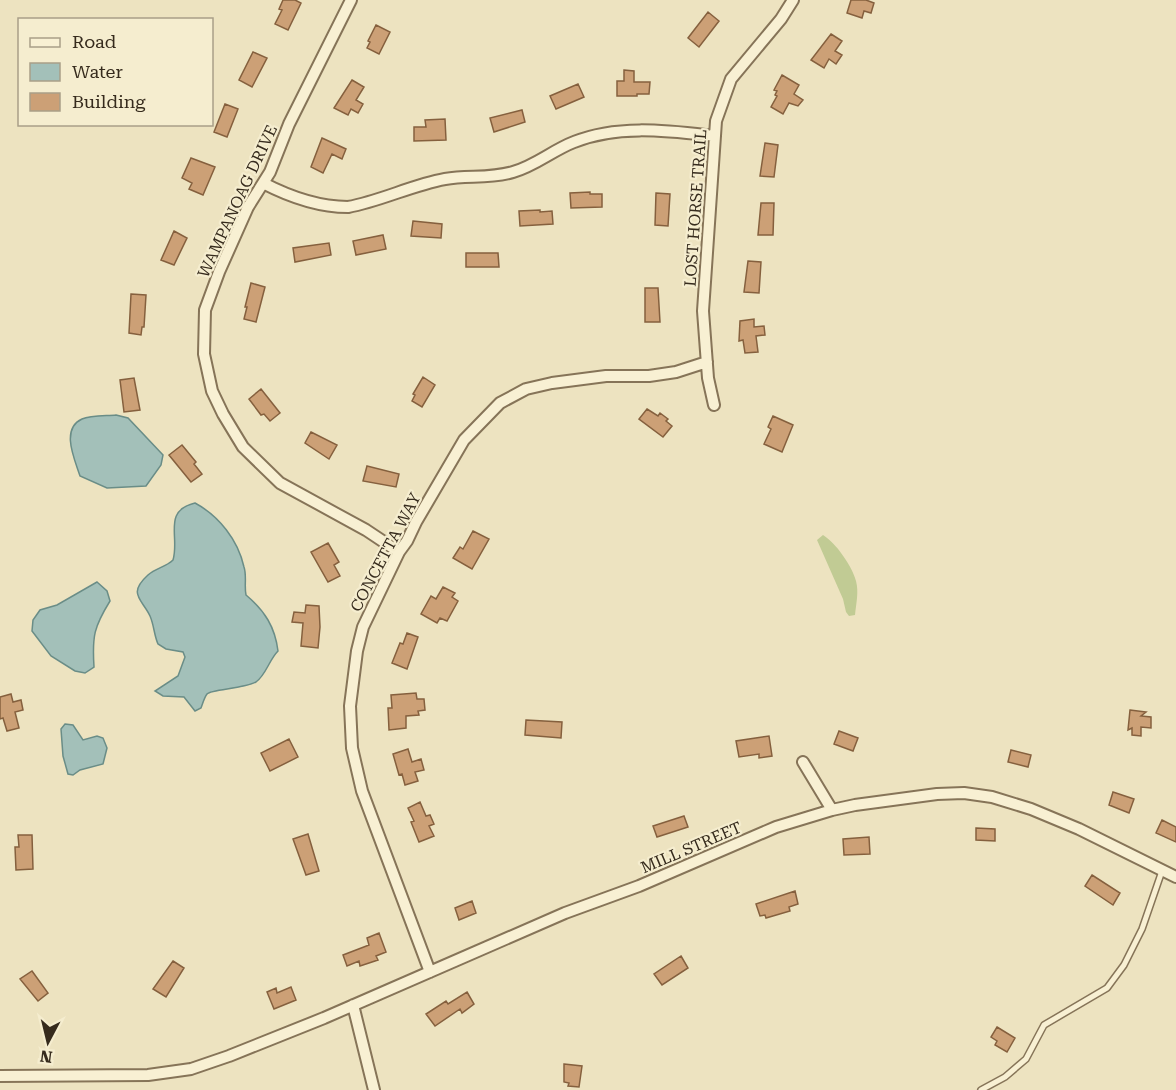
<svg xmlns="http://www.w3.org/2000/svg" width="1176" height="1090" viewBox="0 0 1176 1090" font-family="'Roboto Serif',serif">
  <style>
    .green { fill: #c1cb94 }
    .water { fill: #a3c0b9; stroke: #6a8d87; stroke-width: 1.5 }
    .building { fill: #cca076; stroke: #85603e; stroke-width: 1.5 }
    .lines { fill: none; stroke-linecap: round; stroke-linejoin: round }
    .lane-casing { stroke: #867458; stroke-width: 8 }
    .street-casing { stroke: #867458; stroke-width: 14 }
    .lane { stroke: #f8f0d3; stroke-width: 5 }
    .street { stroke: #f8f0d3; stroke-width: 10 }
    .labels { text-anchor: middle; stroke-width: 4.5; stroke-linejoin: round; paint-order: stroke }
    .street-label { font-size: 16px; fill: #362b1d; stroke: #f5edcf }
  </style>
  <rect width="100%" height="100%" fill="#ede3c0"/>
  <path class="green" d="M 823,535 C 836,543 852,566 856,581 C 859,592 856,604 855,615 L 849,616 L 846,612 L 843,599 L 817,540 Z"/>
  <path class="water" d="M 116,415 L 128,418 L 163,455 L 161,465 L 146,486 L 107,488 L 80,476 C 75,460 60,429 82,419 C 91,415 107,416 116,415 Z
    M 195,503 C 219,516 238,540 244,567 C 247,576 244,586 246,595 C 265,611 275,627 278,651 C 269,660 266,675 256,682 C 244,689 211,689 207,694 C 204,698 203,703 201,708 L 195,711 L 184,697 L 163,696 L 155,691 L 178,676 L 185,657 L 183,652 L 166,649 L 158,644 C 154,635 154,625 150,616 C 142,599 127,594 148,575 C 156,568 166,567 173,560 C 180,537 162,511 195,503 Z
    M 97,582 L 107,591 L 110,601 C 94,627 92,636 94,667 L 85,673 L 75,671 L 51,656 L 32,631 L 33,620 L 40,610 L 57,605 Z
    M 65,724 L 73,725 L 83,740 L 97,736 L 103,738 L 107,748 L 103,764 L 80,770 L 73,775 L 68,774 L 63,756 L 61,729 Z"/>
  <path class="building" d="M 283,0 L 295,0 L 301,3 L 288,30 L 275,24 L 282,10 L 279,9 Z
    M 851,0 L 866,0 L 874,3 L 871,13 L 864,11 L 862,18 L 847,13 Z
    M 708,12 L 719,21 L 699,47 L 688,38 Z
    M 376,25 L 390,32 L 379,54 L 367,48 L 370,42 L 368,41 Z
    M 831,34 L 842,41 L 835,51 L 842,55 L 836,64 L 829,59 L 824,68 L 811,60 Z
    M 253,52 L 267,58 L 252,87 L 239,80 Z
    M 624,70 L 634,71 L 634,82 L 650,82 L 649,94 L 637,94 L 637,96 L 617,96 L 617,81 L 624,81 Z
    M 782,75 L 799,85 L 794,94 L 803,100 L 798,106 L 789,103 L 783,114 L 771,107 L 777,96 L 775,95 L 777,91 L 774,90 Z
    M 352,80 L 364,87 L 356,100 L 363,104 L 358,113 L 351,109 L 348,115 L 334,108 Z
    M 578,84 L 584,97 L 556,109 L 550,96 Z
    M 225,104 L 238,109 L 227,137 L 214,132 Z
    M 522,110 L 525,122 L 494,132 L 490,118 Z
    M 445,119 L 446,140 L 414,141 L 414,127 L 426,127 L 425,120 Z
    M 322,138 L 346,149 L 342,159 L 332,154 L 323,173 L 311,167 Z
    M 765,143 L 778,145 L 774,177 L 760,176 Z
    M 191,158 L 215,167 L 203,195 L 189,189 L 192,183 L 182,178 Z
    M 590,192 L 590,194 L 602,194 L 602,207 L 571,208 L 570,193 Z
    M 656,193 L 670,194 L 668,226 L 655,225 Z
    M 761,203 L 774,203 L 773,235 L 758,235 Z
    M 540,210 L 540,212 L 552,211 L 553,224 L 520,226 L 519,211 Z
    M 413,221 L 442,224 L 441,238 L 411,236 Z
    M 174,231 L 187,238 L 174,265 L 161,260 Z
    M 383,235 L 386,249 L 356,255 L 353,241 Z
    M 329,243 L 331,255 L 295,262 L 293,248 Z
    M 466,253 L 498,253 L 499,267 L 466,267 Z
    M 748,261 L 761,262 L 759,293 L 744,292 Z
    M 251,283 L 265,287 L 256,322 L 244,319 L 247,307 L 245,307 Z
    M 645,288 L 658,288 L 660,322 L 645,322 Z
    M 131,294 L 146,295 L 144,327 L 142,327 L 141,335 L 129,333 Z
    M 754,319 L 754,327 L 764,326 L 765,335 L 756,336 L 758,352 L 745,353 L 743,340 L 739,341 L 740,321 Z
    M 423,377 L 435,385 L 422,407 L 412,401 L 415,395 L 413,394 Z
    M 134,378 L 140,410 L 124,412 L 120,380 Z
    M 261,389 L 280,413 L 270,421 L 264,414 L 261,415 L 249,399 Z
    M 647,409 L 658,416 L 660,413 L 668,419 L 666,421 L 672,426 L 663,437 L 639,419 Z
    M 773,416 L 793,425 L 782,452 L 764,444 L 771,429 L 768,427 Z
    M 311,432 L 337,445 L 329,459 L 305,443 Z
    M 182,445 L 196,462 L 194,464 L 202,474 L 191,482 L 169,455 Z
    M 367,466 L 399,474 L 396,487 L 363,481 Z
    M 473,531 L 489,539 L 472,569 L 453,558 L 460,547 L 463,549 Z
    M 328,543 L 339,562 L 334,565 L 340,576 L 328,582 L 311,552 Z
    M 443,587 L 455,593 L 452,597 L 458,601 L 447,621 L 440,618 L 437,623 L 421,614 L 431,596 L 436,599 Z
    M 306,605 L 319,606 L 320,627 L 318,648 L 301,646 L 303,623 L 292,622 L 294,612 L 305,613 Z
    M 407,633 L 418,637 L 407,669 L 392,663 L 400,643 L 403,644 Z
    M 416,693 L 417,699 L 424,699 L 425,710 L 418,711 L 419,715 L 406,716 L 406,728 L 389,730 L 388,708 L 392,708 L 391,695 Z
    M 11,694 L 13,702 L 21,700 L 23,710 L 15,712 L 19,728 L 7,731 L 3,718 L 0,719 L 0,697 Z
    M 1130,710 L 1146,712 L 1141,716 L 1151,717 L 1151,728 L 1141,727 L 1141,736 L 1132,735 L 1132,728 L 1128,730 Z
    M 526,720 L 562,722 L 561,738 L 525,735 Z
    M 839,731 L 858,738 L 853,751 L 834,744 Z
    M 769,736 L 772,756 L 759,758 L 759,754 L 739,757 L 736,741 Z
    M 289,739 L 298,757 L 270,771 L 261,753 Z
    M 408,749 L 412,762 L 421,759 L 424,770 L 415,772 L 418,781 L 405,785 L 402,774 L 399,775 L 393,754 Z
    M 1011,750 L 1031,755 L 1028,767 L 1008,762 Z
    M 1113,792 L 1134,799 L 1129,813 L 1109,805 Z
    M 420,802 L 426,816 L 430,815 L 434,824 L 429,826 L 434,836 L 419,842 L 411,822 L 414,821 L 408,808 Z
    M 684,816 L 688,827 L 657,837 L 653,826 Z
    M 1162,820 L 1176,827 L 1176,842 L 1156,833 Z
    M 976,828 L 995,829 L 995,841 L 976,840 Z
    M 308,834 L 319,871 L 306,875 L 293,839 Z
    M 18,835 L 32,835 L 33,869 L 16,870 L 15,847 L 19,847 Z
    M 869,837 L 870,854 L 844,855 L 843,839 Z
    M 1092,875 L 1120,893 L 1113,905 L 1085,886 Z
    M 795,891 L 798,904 L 789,907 L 790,911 L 766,918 L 765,915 L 760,916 L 756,904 Z
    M 472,901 L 476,913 L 459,920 L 455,908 Z
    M 379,933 L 386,952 L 376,956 L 378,960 L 360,966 L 359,961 L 347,966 L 343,955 L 369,945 L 367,938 Z
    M 681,956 L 688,968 L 662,985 L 654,974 Z
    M 173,961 L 184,968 L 166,997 L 153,989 Z
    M 32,971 L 48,993 L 38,1001 L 20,979 Z
    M 291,987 L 296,1000 L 274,1009 L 267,992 L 276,988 L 277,993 Z
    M 467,992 L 474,1004 L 462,1013 L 460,1009 L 435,1026 L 426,1014 L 446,1001 L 448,1004 Z
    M 997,1027 L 1015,1038 L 1007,1052 L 995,1045 L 997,1041 L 991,1037 Z
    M 564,1064 L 582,1066 L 579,1087 L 568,1086 L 569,1083 L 564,1082 Z"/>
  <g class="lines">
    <defs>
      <path id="lane" d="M 981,1090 L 1005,1077 L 1026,1059 L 1044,1025 L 1107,988 L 1124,965 L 1142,929 L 1162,871"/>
      <path id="street" d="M 351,0 L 289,124 L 270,172 L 248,207 L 219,272 L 205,310 L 204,354 L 212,391 L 223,414 L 243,447 L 280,483 L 366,530 L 399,552
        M 263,183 C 290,197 318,207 348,207 C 381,201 412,185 445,179 C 468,175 489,179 513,172 C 535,166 553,150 574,142 C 618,124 669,131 715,136
        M 714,405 L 708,378 L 703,311 L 716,121 L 731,79 L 781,19 L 793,0
        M 803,762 L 832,810
        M 430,972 L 362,791 L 352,748 L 350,706 L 357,651 L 363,627 L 399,552 L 407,541 L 416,522 L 464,440 L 500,403 L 526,389 L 552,383 L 606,376 L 649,376 L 676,372 L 707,362
        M 353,1005 L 374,1090
        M 0,1076 L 148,1075 L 191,1069 L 229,1056 L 324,1018 L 565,913 L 639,886 L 776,827 L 832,810 L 855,805 L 937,794 L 964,793 L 992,797 L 1031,809 L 1079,829 L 1176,877"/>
    </defs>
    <use href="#lane" class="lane-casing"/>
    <use href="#street" class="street-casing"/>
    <use href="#lane" class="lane"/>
    <use href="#street" class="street"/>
  </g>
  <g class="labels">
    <g class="street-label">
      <text transform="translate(237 201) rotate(-65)" y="6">WAMPANOAG DRIVE</text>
      <text transform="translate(695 208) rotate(-86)" y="6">LOST HORSE TRAIL</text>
      <text transform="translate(385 552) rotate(-62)" y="6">CONCETTA WAY</text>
      <text transform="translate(691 847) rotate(-23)" y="6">MILL STREET</text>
    </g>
  </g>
  <rect x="18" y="18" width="195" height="108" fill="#f5edcf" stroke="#a99f88" stroke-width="1.5"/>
  <rect x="30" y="38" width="30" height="9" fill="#f8f0d3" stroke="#a99f88" stroke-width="1.5"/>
  <text x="72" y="48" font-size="18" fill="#362b1d">Road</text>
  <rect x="30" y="63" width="30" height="18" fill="#a3c0b9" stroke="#a99f88" stroke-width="1.5"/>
  <text x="72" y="78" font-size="18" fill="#362b1d">Water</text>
  <rect x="30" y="93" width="30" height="18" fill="#cca076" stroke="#a99f88" stroke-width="1.5"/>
  <text x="72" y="108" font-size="18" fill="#362b1d">Building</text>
  <g transform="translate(48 1042) rotate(187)" stroke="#f5edcf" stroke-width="4.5" paint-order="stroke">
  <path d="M0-4.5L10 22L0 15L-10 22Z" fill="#362b1d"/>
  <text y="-9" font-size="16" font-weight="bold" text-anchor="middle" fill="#362b1d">N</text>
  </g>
</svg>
